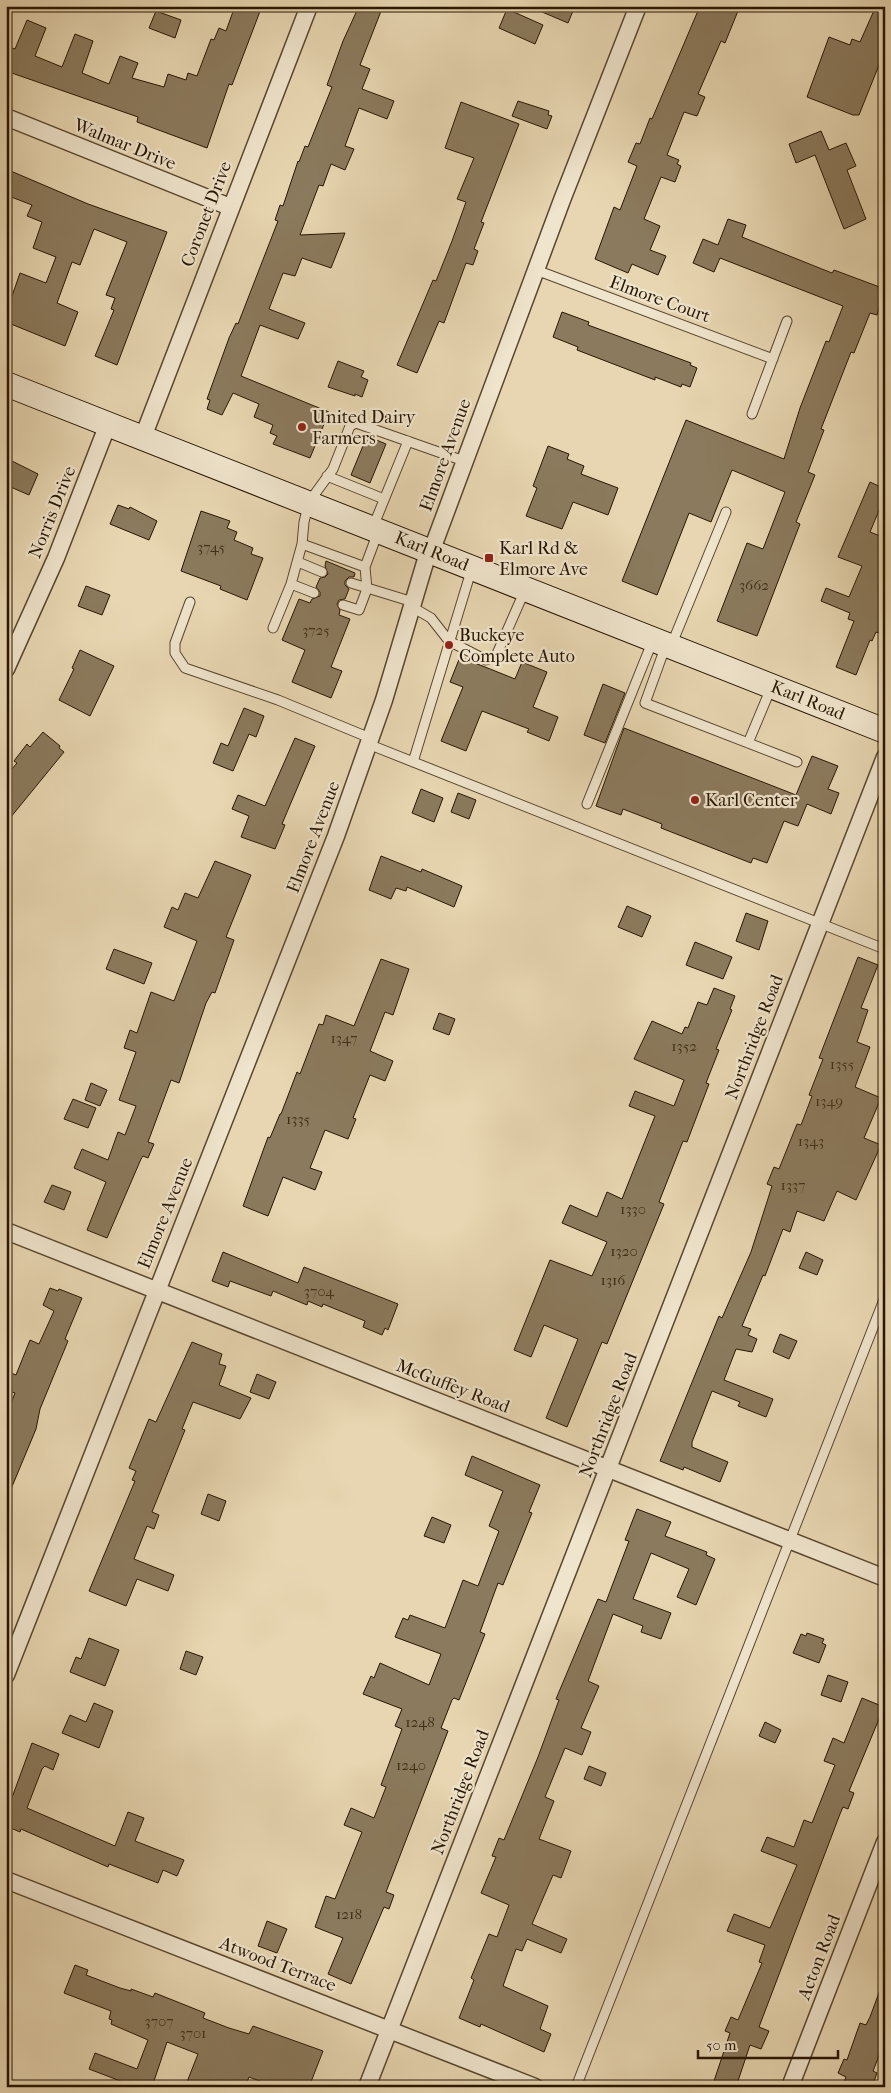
<svg xmlns="http://www.w3.org/2000/svg" width="891" height="2093" viewBox="0 0 891 2093" font-family="'IM FELL French Canon',serif">
  <style>
    .building { fill: #8b7a5d; stroke: #281602 }
    .lines { fill: none; stroke-linecap: round; stroke-linejoin: round }
    .service-casing { stroke: #58462e; stroke-width: 11 }
    .minor-casing { stroke: #58462e; stroke-width: 19 }
    .secondary-casing { stroke: #281602; stroke-width: 26 }
    .path { stroke: #281602; stroke-width: 3; stroke-dasharray: 4 2.5; stroke-linecap: butt }
    .service { stroke: #efe4cc; stroke-width: 9 }
    .minor { stroke: #efe4cc; stroke-width: 16 }
    .secondary { stroke: #efe4cc; stroke-width: 24 }
    .poi-dot { fill: #8f2418; stroke: #efe4cc; stroke-width: 2 }
    .labels { text-anchor: middle; stroke-width: 4.5; stroke-linejoin: round; paint-order: stroke }
    .number-label { font-size: 15px; fill: #412f19 }
    .street-label { font-size: 18px; fill: #281602; stroke: #efe4cc }
    .poi-label { font-size: 18px; fill: #281602; stroke: #efe4cc; text-anchor: start }
  </style>
  <rect width="100%" height="100%" fill="#e7d6b1"/>
  <filter id="stains"><feTurbulence type="fractalNoise" baseFrequency=".004" numOctaves="4"/><feColorMatrix values="0 0 0 0 .2 0 0 0 0 .09 0 0 0 0 .02 0 0 0 .5 -.17"/></filter>
  <radialGradient id="worn" r=".72"><stop offset=".6" stop-color="#630" stop-opacity="0"/><stop offset="1" stop-color="#630" stop-opacity=".3"/></radialGradient>
  <path class="building" d="M 235,6 L 262,6 L 232,85 L 229,84 L 207,148 L 137,122 L 138,117 L 6,71 L 6,46 L 15,49 L 27,20 L 46,28 L 35,56 L 62,67 L 75,34 L 93,41 L 82,73 L 109,84 L 120,56 L 138,63 L 132,78 L 164,87 L 168,74 L 186,80 L 188,73 L 197,76 L 211,39 L 214,40 L 219,28 L 226,31 Z
    M 359,6 L 383,6 L 360,65 L 370,69 L 362,89 L 394,101 L 387,119 L 359,108 L 345,146 L 354,149 L 345,170 L 331,164 L 323,186 L 319,185 L 300,235 L 345,233 L 331,268 L 302,258 L 295,276 L 283,273 L 269,309 L 305,323 L 298,339 L 260,325 L 241,376 L 329,412 L 310,458 L 273,444 L 277,436 L 270,433 L 273,425 L 254,417 L 259,404 L 233,393 L 222,415 L 207,409 L 210,400 L 207,399 L 229,338 L 236,323 L 238,324 L 278,221 L 275,220 L 280,205 L 283,206 L 298,161 L 299,162 L 305,146 L 308,147 L 332,87 L 327,85 L 343,41 Z
    M 528,6 L 575,6 L 568,23 Z
    M 700,6 L 740,6 L 725,43 L 721,41 L 698,94 L 705,97 L 697,116 L 684,112 L 667,155 L 679,160 L 677,164 L 681,166 L 675,182 L 661,177 L 644,219 L 660,226 L 650,250 L 666,256 L 658,275 L 632,264 L 628,273 L 595,259 L 614,207 L 620,210 L 637,166 L 628,162 L 636,143 L 640,144 L 650,118 L 652,119 Z
    M 876,6 L 885,6 L 885,50 L 859,115 L 853,115 L 807,97 L 829,37 L 850,45 L 852,39 L 860,42 Z
    M 507,9 L 543,25 L 535,44 L 499,28 Z
    M 156,11 L 181,20 L 175,38 L 149,28 Z
    M 518,101 L 549,111 L 548,115 L 552,116 L 547,129 L 512,116 Z
    M 461,102 L 519,124 L 481,222 L 484,223 L 474,249 L 478,251 L 473,265 L 466,263 L 444,323 L 439,321 L 417,373 L 397,365 L 433,280 L 436,281 L 452,241 L 466,202 L 457,199 L 474,158 L 445,148 Z
    M 821,131 L 829,150 L 846,143 L 856,166 L 847,170 L 866,219 L 844,229 L 815,155 L 796,163 L 789,144 Z
    M 6,169 L 88,204 L 167,232 L 117,365 L 95,356 L 114,310 L 111,309 L 115,298 L 106,295 L 127,242 L 94,229 L 80,265 L 72,262 L 57,303 L 78,312 L 65,346 L 6,322 L 6,298 L 11,299 L 20,273 L 46,283 L 56,257 L 33,248 L 42,222 L 27,216 L 32,205 L 6,195 Z
    M 728,219 L 746,225 L 742,237 L 832,273 L 834,270 L 885,289 L 877,315 L 870,313 L 854,353 L 851,352 L 821,429 L 824,430 L 808,472 L 815,475 L 796,522 L 800,524 L 757,636 L 717,621 L 747,543 L 763,549 L 785,492 L 732,470 L 711,522 L 689,513 L 657,595 L 622,581 L 686,420 L 784,459 L 800,408 L 826,341 L 829,342 L 843,306 L 720,258 L 714,272 L 693,263 L 703,239 L 718,245 Z
    M 562,312 L 589,322 L 588,325 L 691,363 L 690,365 L 697,368 L 690,387 L 682,384 L 681,387 L 655,377 L 655,380 L 577,350 L 578,347 L 553,337 Z
    M 338,361 L 364,371 L 361,377 L 368,380 L 362,397 L 355,394 L 355,396 L 328,387 Z
    M 367,436 L 386,444 L 370,483 L 351,475 Z
    M 548,446 L 569,454 L 567,459 L 584,466 L 581,474 L 618,488 L 608,515 L 573,502 L 562,529 L 526,516 L 537,488 L 533,486 Z
    M 6,458 L 38,474 L 29,495 L 6,485 Z
    M 870,482 L 885,489 L 885,496 L 870,532 L 885,538 L 885,619 L 879,633 L 876,632 L 872,641 L 870,640 L 856,675 L 836,667 L 854,621 L 848,619 L 850,613 L 821,601 L 826,588 L 849,597 L 862,566 L 838,557 Z
    M 118,505 L 129,509 L 130,507 L 157,521 L 149,540 L 110,524 Z
    M 201,511 L 230,521 L 227,528 L 237,532 L 234,540 L 253,548 L 251,554 L 263,558 L 247,600 L 220,589 L 221,586 L 181,571 Z
    M 326,561 L 355,573 L 354,577 L 349,577 L 345,581 L 345,585 L 349,589 L 345,599 L 339,600 L 337,604 L 340,610 L 339,615 L 350,619 L 331,667 L 342,671 L 331,698 L 292,682 L 305,650 L 282,640 L 299,599 L 310,603 L 312,599 L 320,596 L 320,592 L 316,587 L 320,578 L 325,577 L 328,574 L 325,566 Z
    M 86,586 L 110,595 L 102,615 L 78,606 Z
    M 80,650 L 114,666 L 90,716 L 59,700 L 74,669 L 72,668 Z
    M 460,657 L 515,679 L 522,662 L 547,672 L 533,707 L 558,717 L 549,741 L 527,732 L 529,729 L 482,711 L 466,751 L 441,741 L 463,687 L 450,682 Z
    M 603,684 L 625,693 L 605,743 L 584,735 Z
    M 244,708 L 264,716 L 256,737 L 249,734 L 233,771 L 213,763 L 221,743 L 228,746 Z
    M 624,728 L 796,795 L 812,756 L 838,766 L 828,789 L 839,793 L 831,814 L 807,804 L 798,826 L 784,821 L 767,863 L 753,858 L 751,863 L 661,828 L 662,824 L 623,809 L 621,815 L 596,806 Z
    M 43,732 L 60,746 L 59,748 L 64,752 L 6,823 L 6,776 L 17,763 L 14,761 L 27,744 L 30,747 Z
    M 295,738 L 315,746 L 282,824 L 285,825 L 275,849 L 241,837 L 249,816 L 232,809 L 238,795 L 265,806 Z
    M 421,789 L 443,798 L 434,822 L 412,813 Z
    M 458,793 L 476,800 L 469,819 L 451,812 Z
    M 381,856 L 421,872 L 422,869 L 462,886 L 454,907 L 407,887 L 406,891 L 396,888 L 391,899 L 369,890 Z
    M 215,861 L 251,875 L 226,937 L 234,940 L 215,993 L 212,992 L 206,1003 L 179,1083 L 171,1080 L 148,1142 L 154,1144 L 148,1158 L 143,1156 L 141,1159 L 107,1238 L 87,1230 L 106,1182 L 74,1168 L 82,1149 L 108,1160 L 118,1132 L 125,1135 L 136,1106 L 119,1100 L 136,1052 L 124,1048 L 130,1030 L 137,1033 L 151,992 L 174,1001 L 197,941 L 164,927 L 172,907 L 178,910 L 185,893 L 198,898 Z
    M 627,906 L 651,916 L 642,937 L 618,927 Z
    M 746,913 L 768,921 L 759,950 L 736,941 Z
    M 695,942 L 732,957 L 723,979 L 686,965 Z
    M 114,949 L 152,963 L 144,984 L 106,969 Z
    M 858,957 L 878,965 L 861,1008 L 868,1010 L 857,1042 L 870,1047 L 855,1087 L 881,1098 L 864,1138 L 881,1145 L 856,1200 L 837,1191 L 824,1221 L 797,1211 L 790,1232 L 783,1229 L 765,1276 L 763,1275 L 742,1326 L 751,1329 L 748,1335 L 757,1339 L 752,1352 L 736,1349 L 724,1380 L 773,1399 L 766,1417 L 738,1406 L 740,1402 L 712,1391 L 692,1442 L 692,1447 L 728,1462 L 720,1482 L 684,1467 L 683,1470 L 660,1461 L 719,1316 L 722,1318 L 751,1252 L 772,1186 L 767,1184 L 774,1167 L 779,1169 L 797,1124 L 801,1125 L 812,1096 L 809,1095 L 823,1059 L 819,1058 Z
    M 381,959 L 409,969 L 393,1015 L 385,1012 L 370,1051 L 393,1061 L 385,1081 L 370,1075 L 353,1118 L 356,1119 L 348,1139 L 325,1130 L 310,1168 L 322,1172 L 315,1190 L 283,1177 L 268,1216 L 243,1206 L 268,1137 L 270,1138 L 280,1114 L 281,1114 L 297,1072 L 300,1074 L 319,1024 L 323,1025 L 326,1015 L 354,1026 Z
    M 714,988 L 735,996 L 730,1009 L 732,1010 L 716,1049 L 719,1050 L 706,1083 L 709,1084 L 687,1142 L 683,1141 L 659,1202 L 664,1204 L 607,1344 L 602,1342 L 567,1427 L 546,1418 L 578,1339 L 544,1325 L 531,1357 L 514,1350 L 550,1260 L 592,1276 L 607,1242 L 562,1223 L 570,1205 L 597,1217 L 607,1192 L 622,1199 L 655,1116 L 629,1106 L 635,1091 L 674,1106 L 684,1080 L 634,1059 L 652,1021 L 682,1034 L 685,1027 L 688,1028 L 698,1002 L 707,1005 Z
    M 439,1013 L 455,1019 L 449,1035 L 433,1029 Z
    M 91,1083 L 107,1090 L 100,1106 L 85,1100 Z
    M 73,1099 L 96,1108 L 88,1128 L 64,1119 Z
    M 52,1185 L 71,1192 L 64,1210 L 44,1202 Z
    M 223,1252 L 298,1283 L 304,1267 L 398,1304 L 388,1330 L 385,1328 L 382,1335 L 363,1327 L 365,1321 L 323,1304 L 322,1307 L 308,1301 L 307,1305 L 273,1291 L 271,1296 L 230,1281 L 228,1287 L 212,1281 Z
    M 806,1252 L 823,1260 L 817,1275 L 799,1268 Z
    M 50,1288 L 58,1291 L 59,1289 L 82,1298 L 65,1339 L 68,1341 L 40,1409 L 36,1429 L 6,1501 L 6,1416 L 15,1393 L 6,1390 L 6,1371 L 16,1375 L 30,1340 L 39,1344 L 54,1311 L 43,1305 Z
    M 780,1334 L 797,1341 L 789,1359 L 773,1352 Z
    M 192,1342 L 222,1354 L 219,1364 L 226,1366 L 219,1385 L 251,1398 L 240,1419 L 193,1402 L 182,1429 L 185,1430 L 152,1512 L 159,1515 L 154,1529 L 147,1526 L 134,1559 L 174,1575 L 168,1591 L 137,1579 L 126,1606 L 89,1591 L 135,1481 L 132,1480 L 136,1471 L 129,1468 L 149,1419 L 156,1422 Z
    M 257,1374 L 276,1382 L 269,1399 L 250,1392 Z
    M 472,1456 L 540,1485 L 529,1512 L 532,1513 L 503,1585 L 498,1583 L 480,1632 L 485,1634 L 459,1700 L 454,1698 L 452,1700 L 441,1728 L 448,1731 L 386,1892 L 394,1895 L 389,1909 L 384,1907 L 351,1984 L 328,1974 L 343,1938 L 315,1927 L 326,1896 L 335,1899 L 362,1832 L 344,1825 L 351,1808 L 374,1818 L 386,1787 L 381,1785 L 402,1729 L 395,1726 L 402,1709 L 363,1694 L 371,1676 L 374,1678 L 380,1663 L 429,1685 L 441,1654 L 395,1637 L 403,1618 L 408,1620 L 410,1615 L 445,1628 L 463,1580 L 478,1586 L 499,1531 L 489,1526 L 503,1491 L 465,1475 Z
    M 208,1494 L 226,1501 L 219,1521 L 201,1514 Z
    M 637,1509 L 671,1522 L 665,1536 L 707,1552 L 706,1555 L 715,1559 L 696,1605 L 677,1597 L 689,1569 L 651,1553 L 633,1599 L 671,1613 L 661,1639 L 641,1632 L 643,1626 L 613,1614 L 588,1681 L 599,1686 L 581,1728 L 591,1732 L 582,1755 L 565,1748 L 545,1797 L 554,1801 L 539,1839 L 571,1851 L 561,1878 L 553,1875 L 532,1924 L 567,1939 L 561,1953 L 527,1939 L 522,1951 L 516,1949 L 503,1986 L 548,2006 L 540,2029 L 551,2034 L 544,2052 L 481,2024 L 480,2027 L 459,2018 L 474,1980 L 471,1978 L 489,1934 L 497,1937 L 509,1905 L 481,1893 L 496,1857 L 492,1856 L 499,1838 L 504,1840 L 538,1757 L 559,1700 L 556,1699 L 598,1599 L 606,1602 L 629,1541 L 625,1540 Z
    M 432,1517 L 451,1525 L 444,1543 L 424,1536 Z
    M 807,1633 L 824,1639 L 822,1643 L 826,1645 L 819,1663 L 793,1653 L 801,1634 L 806,1636 Z
    M 89,1638 L 119,1650 L 105,1686 L 70,1672 L 76,1657 L 81,1659 Z
    M 186,1651 L 203,1657 L 196,1675 L 180,1669 Z
    M 828,1675 L 848,1682 L 841,1702 L 821,1695 Z
    M 862,1698 L 884,1707 L 849,1791 L 854,1793 L 848,1809 L 843,1807 L 840,1814 L 759,2027 L 769,2031 L 761,2049 L 750,2045 L 736,2087 L 712,2087 L 730,2033 L 725,2031 L 731,2017 L 738,2020 L 762,1963 L 759,1962 L 765,1945 L 727,1931 L 734,1914 L 770,1928 L 797,1865 L 761,1851 L 767,1837 L 794,1847 L 804,1820 L 812,1823 L 835,1765 L 824,1761 L 833,1738 L 844,1743 Z
    M 94,1703 L 113,1711 L 99,1748 L 62,1733 L 70,1715 L 86,1722 Z
    M 765,1722 L 781,1730 L 775,1743 L 759,1736 Z
    M 32,1743 L 59,1754 L 53,1770 L 45,1766 L 42,1769 L 27,1808 L 115,1846 L 128,1812 L 144,1818 L 135,1841 L 184,1860 L 177,1876 L 163,1870 L 158,1883 L 109,1864 L 108,1867 L 21,1829 L 20,1832 L 6,1826 L 6,1802 L 10,1803 Z
    M 589,1766 L 606,1773 L 601,1786 L 584,1779 Z
    M 267,1921 L 287,1929 L 277,1953 L 258,1946 Z
    M 75,1965 L 88,1970 L 86,1975 L 120,1988 L 131,1991 L 131,1989 L 153,1997 L 155,1993 L 205,2013 L 203,2018 L 229,2028 L 249,2034 L 253,2026 L 323,2051 L 309,2087 L 276,2087 L 249,2077 L 245,2087 L 185,2087 L 198,2054 L 167,2042 L 152,2087 L 136,2087 L 89,2069 L 95,2053 L 137,2069 L 148,2040 L 111,2024 L 112,2020 L 109,2019 L 111,2011 L 64,1993 Z
    M 883,1982 L 885,2040 L 873,2071 L 877,2073 L 872,2087 L 842,2087 L 846,2077 L 838,2073 L 844,2059 L 847,2060 L 860,2023 L 866,2025 L 870,2017 Z"/>
  <g class="lines">
    <defs>
      <path id="service" d="M 536,270 L 773,359
        M 752,414 L 787,321
        M 327,476 L 384,499
        M 373,527 L 408,441
        M 302,544 L 365,567 L 367,589 L 359,610 L 343,605
        M 298,562 L 322,572
        M 365,567 L 378,532
        M 351,583 L 413,602
        M 314,593 L 291,584 L 302,544 L 304,522 L 309,502 L 333,469 L 350,426 L 356,423 L 464,461
        M 190,602 L 175,643 L 175,653 L 185,668 L 278,700 L 370,738
        M 412,607 L 431,618 L 449,641 L 486,660 L 496,656 L 525,590
        M 273,628 L 291,584
        M 666,645 L 645,703 L 797,762
        M 671,646 L 726,512
        M 748,743 L 771,688
        M 368,744 L 882,948 L 885,940
        M 413,762 L 472,568
        M 587,804 L 653,640
        M 576,2087 L 885,1297"/>
      <path id="minor" d="M 6,117 L 230,207
        M 143,437 L 309,6
        M 6,669 L 56,558 L 108,424
        M 6,1231 L 885,1578
        M 6,1675 L 336,836 L 384,700 L 427,556 L 434,544 L 562,200 L 638,6
        M 6,1880 L 535,2087
        M 367,2087 L 885,757
        M 790,2087 L 885,1842"/>
      <path id="secondary" d="M 6,384 L 885,731"/>
    </defs>
    <use href="#service" class="service-casing"/>
    <use href="#minor" class="minor-casing"/>
    <use href="#secondary" class="secondary-casing"/>
    <path class="path" d="M 882,708 L 885,701"/>
    <use href="#service" class="service"/>
    <use href="#minor" class="minor"/>
    <use href="#secondary" class="secondary"/>
  </g>
  <g class="poi-dot">
    <circle cx="302" cy="427" r="5"/>
    <rect x="484" y="553" width="10" height="10" rx="2.5"/>
    <circle cx="449" cy="645" r="5"/>
    <circle cx="695" cy="800" r="5"/>
  </g>
  <g class="labels">
    <g class="number-label">
      <text x="211" y="552">3745</text>
      <text x="754" y="590">3662</text>
      <text x="316" y="635">3725</text>
      <text x="344" y="1043">1347</text>
      <text x="684" y="1051">1352</text>
      <text x="842" y="1069">1355</text>
      <text x="829" y="1106">1349</text>
      <text x="298" y="1124">1335</text>
      <text x="811" y="1146">1343</text>
      <text x="793" y="1190">1337</text>
      <text x="633" y="1214">1330</text>
      <text x="624" y="1256">1320</text>
      <text x="613" y="1285">1316</text>
      <text x="319" y="1296">3704</text>
      <text x="420" y="1727">1248</text>
      <text x="411" y="1770">1240</text>
      <text x="349" y="1919">1218</text>
      <text x="159" y="2026">3707</text>
      <text x="193" y="2038">3701</text>
    </g>
    <g class="street-label">
      <text transform="translate(125 144) rotate(22)" y="6">Walmar Drive</text>
      <text transform="translate(206 214) rotate(-69)" y="6">Coronet Drive</text>
      <text transform="translate(660 299) rotate(20)" y="6">Elmore Court</text>
      <text transform="translate(445 455) rotate(-70)" y="6">Elmore Avenue</text>
      <text transform="translate(52 512) rotate(-68)" y="6">Norris Drive</text>
      <text transform="translate(432 551) rotate(22)" y="6">Karl Road</text>
      <text transform="translate(808 700) rotate(22)" y="6">Karl Road</text>
      <text transform="translate(313 837) rotate(-69)" y="6">Elmore Avenue</text>
      <text transform="translate(754 1037) rotate(-69)" y="6">Northridge Road</text>
      <text transform="translate(165 1213) rotate(-68)" y="6">Elmore Avenue</text>
      <text transform="translate(453 1386) rotate(21)" y="6">McGuffey Road</text>
      <text transform="translate(608 1415) rotate(-69)" y="6">Northridge Road</text>
      <text transform="translate(460 1792) rotate(-69)" y="6">Northridge Road</text>
      <text transform="translate(819 1957) rotate(-69)" y="6">Acton Road</text>
      <text transform="translate(278 1964) rotate(21)" y="6">Atwood Terrace</text>
    </g>
    <g class="poi-label">
      <text x="312" y="423">United Dairy<tspan x="312" dy="21">Farmers</tspan></text>
      <text x="499" y="554">Karl Rd &amp;<tspan x="499" dy="21">Elmore Ave</tspan></text>
      <text x="459" y="641">Buckeye<tspan x="459" dy="21">Complete Auto</tspan></text>
      <text x="705" y="806">Karl Center</text>
    </g>
  </g>
  <rect width="891" height="2093" fill="none" stroke="#e7d6b1" stroke-width="25"/>
  <rect x="8" y="8" width="876" height="2078" fill="none" stroke="#281602" stroke-width="2.5"/>
  <rect x="12" y="12" width="866" height="2068" fill="none" stroke="#281602"/>
  <path d="M698 2050v8h140v-8" fill="none" stroke="#281602" stroke-width="2.5"/>
  <text x="706" y="2050" font-size="15" fill="#281602" stroke="#efe4cc" stroke-width="4" paint-order="stroke">50 m</text>
  <rect width="100%" height="100%" filter="url(#stains)"/>
  <rect width="100%" height="100%" fill="url(#worn)"/>
</svg>
